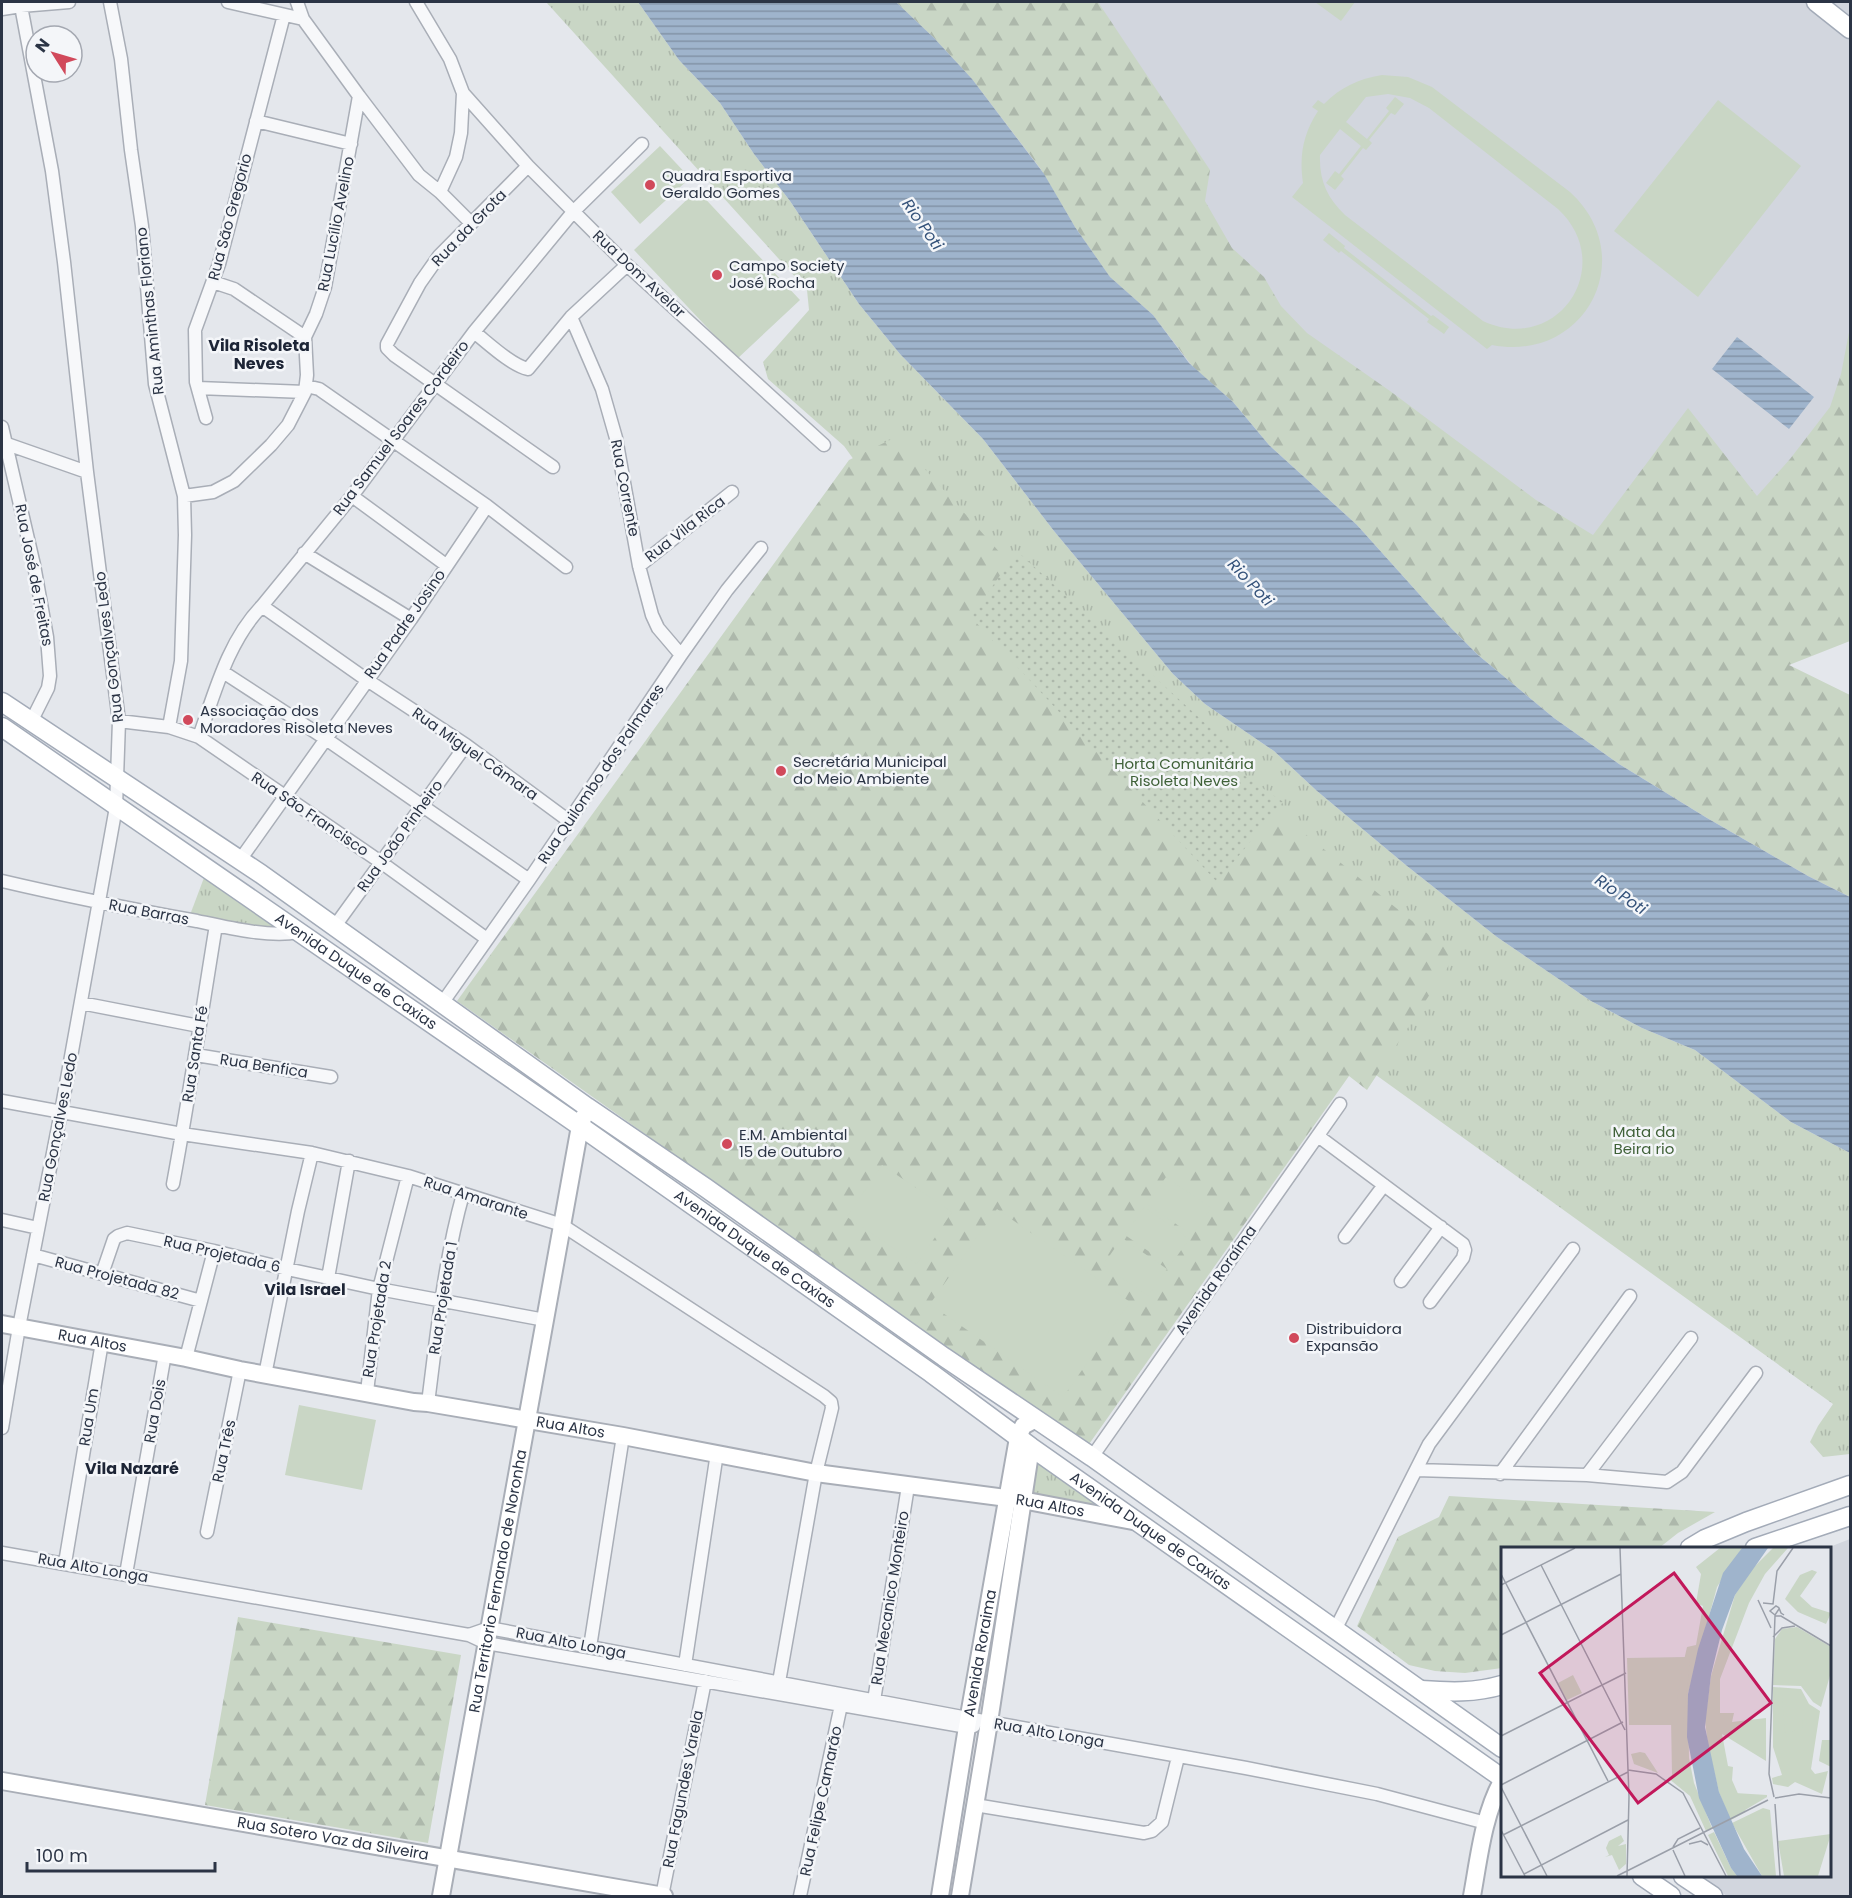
<svg xmlns="http://www.w3.org/2000/svg" width="1852" height="1898" viewBox="0 0 1852 1898" font-family="Poppins,sans-serif">
  <style>
    .built { fill: #d2d6de }
    .grass { fill: url(#grass-tufts) }
    .forest { fill: url(#forest-firs) }
    .garden { fill: url(#garden-dots) }
    .pitch { fill: #c9d6c5; fill-rule: evenodd }
    .water { fill: url(#water-rules) }
    .lines { fill: none; stroke-linecap: round; stroke-linejoin: round }
    .street-casing { stroke: #a9aeb7; stroke-width: 15 }
    .secondary-casing { stroke: #a9aeb7; stroke-width: 20 }
    .primary-casing { stroke: #a3abb8; stroke-width: 21 }
    .street { stroke: #f7f8fa; stroke-width: 12 }
    .secondary { stroke: #fff; stroke-width: 16 }
    .primary { stroke: #fff; stroke-width: 18 }
    .poi-dot { fill: #d1495b; stroke: #f4f6f9; stroke-width: 2 }
    .labels { text-anchor: middle; stroke-width: 5; stroke-linejoin: round; paint-order: stroke }
    .poi-label { font-size: 15px; fill: #2b3445; stroke: #f4f6f9; text-anchor: start }
    .street-label { font-size: 15px; fill: #2b3445; stroke: #f4f6f9 }
    .park-label { font-size: 15px; fill: #3f6138; stroke: #f4f6f9 }
    .water-label { font-size: 16px; font-style: italic; fill: #34527a; stroke: #f4f6f9 }
    .neighbourhood-label { font-size: 16px; font-weight: bold; fill: #1d2536; stroke: #f4f6f9 }
    .inset-road { fill: none; stroke: #9a9fa9; stroke-width: 1.5 }
    .view { fill: #c2185b; fill-opacity: 0.15; stroke: #c2185b; stroke-width: 3 }
    .inset-edge { fill: none; stroke: #2b3445; stroke-width: 3 }
  </style>
  <defs>
    <pattern id="grass-tufts" width="24" height="20" patternUnits="userSpaceOnUse" patternTransform="scale(1.5)"><rect width="24" height="20" fill="#c9d6c5"/><path d="M3 7l-1-3M5 7V3M7 7l1-3M15 17l-1-3M17 17v-4M19 17l1-3" fill="none" stroke="#adb8ab"/></pattern>
    <pattern id="forest-firs" width="22" height="20" patternUnits="userSpaceOnUse" patternTransform="scale(1.5)"><rect width="22" height="20" fill="#c9d6c5"/><path d="M5 1l3.5 6h-7zM16 11l3.5 6h-7z" fill="#adb8ab"/></pattern>
    <pattern id="garden-dots" width="8" height="8" patternUnits="userSpaceOnUse" patternTransform="scale(1.5)"><rect width="8" height="8" fill="#c9d6c5"/><path d="M2 2h.1M6 6h.1" fill="none" stroke="#adb8ab" stroke-width="1.8" stroke-linecap="round"/></pattern>
    <pattern id="water-rules" width="6" height="5" patternUnits="userSpaceOnUse" patternTransform="scale(1.5)"><rect width="6" height="5" fill="#9fb4cc"/><path d="M0 2.5h6" fill="none" stroke="#8293a7"/></pattern>
  </defs>
  <rect width="100%" height="100%" fill="#e4e7ec"/>
  <path class="built" d="M 896,2 L 1850,2 L 1850,610 L 1357,525 L 1233,402 L 1189,363 L 1153,315 L 1109,277 L 1007,126 Z
    M 1850,1539 L 1850,1896 L 1727,1896 L 1698,1876 L 1830,1876 L 1830,1548 L 1827,1548 Z"/>
  <path class="grass" d="M 546,2 L 638,2 L 679,60 L 720,103 L 754,154 L 790,201 L 859,304 L 900,354 L 983,439 L 1054,531 L 1173,674 L 1205,704 L 1274,751 L 1317,791 L 1407,866 L 1497,937 L 1591,1001 L 1642,1028 L 1695,1050 L 1791,1122 L 1850,1153 L 1850,1454 L 1823,1457 L 1810,1442 L 1818,1426 L 1833,1404 L 1351,1057 L 896,518 L 844,446 L 768,379 L 763,362 L 809,310 L 807,290 Z
    M 205,875 L 283,932 L 190,915 Z
    M 1039,1461 L 1112,1510 L 1030,1498 Z"/>
  <path class="forest" d="M 896,2 L 1098,2 L 1210,170 L 1205,201 L 1232,248 L 1264,277 L 1281,306 L 1307,333 L 1390,391 L 1536,500 L 1593,535 L 1688,408 L 1757,496 L 1790,459 L 1830,407 L 1841,374 L 1850,327 L 1850,641 L 1789,665 L 1850,695 L 1850,897 L 1808,876 L 1707,818 L 1619,764 L 1554,718 L 1478,655 L 1437,614 L 1357,525 L 1269,445 L 1233,402 L 1193,367 L 1153,315 L 1110,277 L 1075,227 L 1040,168 L 972,79 L 934,38 Z
    M 896,437 L 1109,674 L 1455,956 L 1367,1090 L 1349,1076 L 1087,1447 L 457,1001 L 849,460 Z
    M 1449,1496 L 1715,1512 L 1678,1533 L 1659,1548 L 1502,1548 L 1502,1668 L 1465,1673 L 1435,1671 L 1409,1665 L 1357,1626 L 1398,1537 L 1439,1517 Z
    M 238,1617 L 461,1655 L 428,1843 L 205,1805 Z"/>
  <path class="garden" d="M 1017,551 L 1242,757 L 1235,769 L 1283,802 L 1217,882 L 971,617 Z"/>
  <path class="pitch" d="M 1315,2 L 1355,2 L 1341,21 Z
    M 1382,75 L 1408,77 L 1432,87 L 1570,192 C 1641,257 1585,363 1492,345 L 1487,349 L 1292,197 L 1303,183 C 1299,156 1303,134 1318,111 L 1312,107 L 1318,100 L 1324,104 C 1341,87 1358,79 1382,75 ZM 1388,94 L 1410,98 L 1429,108 L 1558,209 C 1618,265 1558,356 1483,321 L 1345,215 C 1327,198 1319,180 1320,155 L 1340,129 L 1361,146 L 1339,174 L 1335,171 L 1326,183 L 1335,190 L 1344,179 L 1341,176 L 1363,148 L 1366,150 L 1372,143 L 1369,140 L 1391,113 L 1395,115 L 1404,104 L 1395,97 L 1386,108 L 1389,111 L 1367,139 L 1346,122 L 1366,97 Z
    M 1718,100 L 1801,166 L 1698,297 L 1614,231 Z
    M 660,146 L 690,178 L 640,224 L 611,192 Z
    M 697,190 L 800,300 L 737,359 L 634,250 Z
    M 1329,233 L 1345,246 L 1344,248 L 1431,316 L 1433,315 L 1449,327 L 1444,334 L 1427,322 L 1429,319 L 1341,251 L 1339,253 L 1323,240 Z
    M 882,1165 L 952,1212 L 917,1264 L 847,1217 Z
    M 1166,1177 L 1211,1208 L 1192,1235 L 1147,1204 Z
    M 1144,1207 L 1189,1239 L 1170,1266 L 1125,1235 Z
    M 997,1209 L 1130,1302 L 1063,1397 L 930,1304 Z
    M 1122,1238 L 1167,1269 L 1148,1296 L 1103,1265 Z
    M 299,1405 L 376,1420 L 362,1490 L 285,1475 Z"/>
  <path class="water" d="M 638,2 L 896,2 L 934,38 L 972,79 L 1044,174 L 1075,227 L 1110,277 L 1153,315 L 1189,363 L 1233,402 L 1269,445 L 1357,525 L 1437,614 L 1478,655 L 1554,718 L 1619,764 L 1707,818 L 1808,876 L 1850,897 L 1850,1153 L 1791,1122 L 1695,1050 L 1642,1028 L 1591,1001 L 1497,937 L 1407,866 L 1317,791 L 1274,751 L 1205,704 L 1173,674 L 1054,531 L 983,439 L 900,354 L 859,304 L 790,201 L 754,154 L 720,103 L 679,60 Z
    M 1737,337 L 1814,397 L 1789,429 L 1712,369 Z"/>
  <g class="lines">
    <defs>
      <path id="street" d="M 110,2 L 121,59 L 131,150 L 142,226 L 155,384 L 184,496 L 185,535 L 181,661 L 169,727
        M 297,2 L 303,19
        M 416,2 L 450,59 L 463,93 L 461,133 L 456,157 L 440,192
        M 2,9 L 21,6 L 69,2
        M 463,93 L 528,166 L 627,265 L 824,445
        M 359,96 L 419,175 L 440,192 L 471,223
        M 256,121 L 351,144
        M 528,166 L 439,256 L 420,283 L 387,344 L 387,348 L 394,355 L 553,467
        M 213,282 L 234,289 L 305,337
        M 571,317 L 602,389 L 616,438 L 639,566 L 652,615 L 658,628 L 681,655
        M 474,332 C 488,343 511,365 528,369 L 571,317 L 627,265
        M 306,386 L 319,389 L 487,506 L 566,567
        M 198,388 L 305,392
        M 206,418 L 196,382 L 195,330 L 219,264 L 284,15
        M 2,427 L 34,565 L 47,637 L 50,676 L 48,688 L 31,722
        M 7,444 L 87,472
        M 184,496 L 213,492 L 234,481 L 271,445 L 288,425 L 305,392 L 307,375 L 305,337 L 316,314 L 325,287 L 359,96 L 303,19 L 228,2
        M 352,496 L 446,565
        M 304,553 L 411,619
        M 639,566 L 732,492
        M 262,606 L 367,680 L 466,745 L 569,821
        M 223,672 L 326,739 L 529,880
        M 119,721 L 169,727 L 199,737 L 382,863 L 487,939
        M 199,737 C 215,692 228,641 262,606 L 352,496 L 474,332 L 573,212 L 642,144
        M 240,860 L 411,619 L 487,506
        M 2,881 C 66,896 131,909 197,921 C 225,927 270,938 298,932
        M 335,926 L 466,745
        M 443,1002 L 529,880 L 681,655 L 727,590 L 761,548
        M 81,1003 L 199,1026
        M 196,1055 L 331,1077
        M 2,1101 L 182,1134 L 312,1153 L 408,1176 L 562,1225 L 824,1396 L 831,1402 L 832,1408 L 816,1473 L 779,1682
        M 1318,1136 L 1463,1244 L 1465,1250 L 1463,1258 L 1430,1302
        M 173,1184 C 189,1098 202,1011 216,925
        M 2,1220 L 38,1228
        M 1345,1237 L 1384,1185
        M 33,1255 L 201,1301
        M 102,1274 L 114,1239 L 118,1236 L 127,1233 L 214,1251 L 287,1269 L 379,1289 L 545,1320
        M 328,1278 L 349,1161
        M 1401,1281 L 1441,1227
        M 186,1358 L 214,1251
        M 265,1375 L 298,1211 L 312,1153
        M 367,1392 L 379,1289 L 408,1176
        M 428,1403 C 437,1333 444,1262 463,1194
        M 2,1428 L 19,1327 L 61,1112 L 116,807 L 119,721 L 87,472 L 64,262 L 52,171 L 21,6
        M 1092,1457 L 1340,1104
        M 1416,1470 L 1587,1475 L 1667,1482 L 1682,1472 L 1756,1373
        M 1500,1474 L 1630,1296
        M 1587,1475 L 1691,1338
        M 207,1532 L 240,1370
        M 2,1553 L 469,1635 L 486,1643 L 967,1727 L 974,1726
        M 65,1563 L 102,1342
        M 126,1574 L 165,1354
        M 1335,1630 L 1429,1444 L 1573,1249
        M 469,1635 L 489,1628 L 989,1722 L 1246,1768 L 1377,1794 L 1486,1823
        M 590,1647 L 623,1436
        M 685,1665 L 717,1453
        M 873,1707 L 908,1486
        M 975,1805 L 1144,1833 L 1152,1831 L 1162,1822 L 1178,1757
        M 662,1896 L 705,1681
        M 800,1896 L 841,1705"/>
      <g id="secondary">
        <path id="s1" d="M 2,1324 L 186,1358 L 240,1370 L 414,1402 L 428,1403 L 623,1436 L 816,1473 L 1022,1500 L 1138,1522"/>
        <path id="s2" d="M 2,1781 L 664,1896"/>
        <path id="s3" d="M 441,1896 L 580,1126 L 584,1116"/>
        <path id="s4" d="M 940,1896 L 967,1727 L 1018,1438 L 1023,1426 L 1036,1419"/>
        <path d="M 960,1896 L 989,1722 L 1031,1447"/>
        <path d="M 1472,1896 C 1479,1858 1483,1816 1502,1781"/>
      </g>
      <g id="primary">
        <path d="M 1816,2 L 1850,29"/>
        <path d="M 2,702 L 261,874 L 587,1107 L 706,1188 L 944,1357 L 1092,1457 L 1502,1748"/>
        <path id="s5" d="M 2,727 L 580,1126 L 931,1373 L 1031,1447 L 1502,1778"/>
        <path d="M 1690,1548 L 1705,1539 L 1746,1522 L 1850,1485"/>
        <path d="M 1755,1548 L 1850,1516"/>
        <path d="M 1421,1690 C 1450,1692 1475,1693 1502,1685"/>
        <path d="M 1642,1876 L 1671,1896"/>
        <path d="M 1683,1876 L 1713,1896"/>
      </g>
    </defs>
    <use href="#street" class="street-casing"/>
    <use href="#secondary" class="secondary-casing"/>
    <use href="#primary" class="primary-casing"/>
    <use href="#street" class="street"/>
    <use href="#secondary" class="secondary"/>
    <use href="#primary" class="primary"/>
  </g>
  <g class="poi-dot">
    <circle cx="650" cy="185" r="6"/>
    <circle cx="717" cy="275" r="6"/>
    <circle cx="188" cy="720" r="6"/>
    <circle cx="781" cy="771" r="6"/>
    <circle cx="727" cy="1144" r="6"/>
    <circle cx="1294" cy="1338" r="6"/>
  </g>
  <g class="labels">
    <g class="poi-label">
      <text x="662" y="181">Quadra Esportiva<tspan x="662" dy="17">Geraldo Gomes</tspan></text>
      <text x="729" y="271">Campo Society<tspan x="729" dy="17">José Rocha</tspan></text>
      <text x="200" y="716">Associação dos<tspan x="200" dy="17">Moradores Risoleta Neves</tspan></text>
      <text x="793" y="767">Secretária Municipal<tspan x="793" dy="17">do Meio Ambiente</tspan></text>
      <text x="739" y="1140">E.M. Ambiental<tspan x="739" dy="17">15 de Outubro</tspan></text>
      <text x="1306" y="1334">Distribuidora<tspan x="1306" dy="17">Expansão</tspan></text>
    </g>
    <g class="street-label">
      <text transform="translate(230 217) rotate(-75)" y="5">Rua São Gregorio</text>
      <text transform="translate(336 224) rotate(-79)" y="5">Rua Lucílio Avelino</text>
      <text transform="translate(469 228) rotate(-46)" y="5">Rua da Grota</text>
      <text transform="translate(639 274) rotate(43)" y="5">Rua Dom Avelar</text>
      <text transform="translate(150 311) rotate(-96)" y="5">Rua Aminthas Floriano</text>
      <text transform="translate(401 428) rotate(-53)" y="5">Rua Samuel Soares Cordeiro</text>
      <text transform="translate(625 488) rotate(79)" y="5">Rua Corrente</text>
      <text transform="translate(685 529) rotate(-38)" y="5">Rua Vila Rica</text>
      <text transform="translate(34 575) rotate(79)" y="5">Rua José de Freitas</text>
      <text transform="translate(405 624) rotate(-55)" y="5">Rua Padre Josino</text>
      <text transform="translate(109 647) rotate(-97)" y="5">Rua Gonçalves Ledo</text>
      <text transform="translate(475 754) rotate(35)" y="5">Rua Miguel Câmara</text>
      <text transform="translate(601 774) rotate(-56)" y="5">Rua Quilombo dos Palmares</text>
      <text transform="translate(310 814) rotate(34)" y="5">Rua São Francisco</text>
      <text transform="translate(400 836) rotate(-54)" y="5">Rua João Pinheiro</text>
      <text transform="translate(149 912) rotate(11)" y="5">Rua Barras</text>
      <text dy="5" stroke="none"><textPath href="#s5" startOffset="430">Avenida Duque de Caxias</textPath></text>
      <text transform="translate(195 1054) rotate(-81)" y="5">Rua Santa Fé</text>
      <text transform="translate(264 1066) rotate(9)" y="5">Rua Benfica</text>
      <text transform="translate(58 1127) rotate(-79)" y="5">Rua Gonçalves Ledo</text>
      <text transform="translate(476 1198) rotate(18)" y="5">Rua Amarante</text>
      <text dy="5" stroke="none"><textPath href="#s5" startOffset="916">Avenida Duque de Caxias</textPath></text>
      <text transform="translate(222 1254) rotate(13)" y="5">Rua Projetada 6</text>
      <text transform="translate(117 1278) rotate(15)" y="5">Rua Projetada 82</text>
      <text transform="translate(1216 1280) rotate(-55)" y="5">Avenida Roraíma</text>
      <text transform="translate(443 1298) rotate(-81)" y="5">Rua Projetada 1</text>
      <text transform="translate(377 1319) rotate(-81)" y="5">Rua Projetada 2</text>
      <text dy="5" stroke="none"><textPath href="#s1" startOffset="92">Rua Altos</textPath></text>
      <text transform="translate(155 1411) rotate(-80)" y="5">Rua Dois</text>
      <text transform="translate(89 1417) rotate(-81)" y="5">Rua Um</text>
      <text dy="5" stroke="none"><textPath href="#s1" startOffset="578">Rua Altos</textPath></text>
      <text transform="translate(224 1451) rotate(-78)" y="5">Rua Três</text>
      <text dy="5" stroke="none"><textPath href="#s1" startOffset="1064">Rua Altos</textPath></text>
      <text dy="5" stroke="none"><textPath href="#s5" startOffset="1402">Avenida Duque de Caxias</textPath></text>
      <text transform="translate(93 1568) rotate(10)" y="5">Rua Alto Longa</text>
      <text dy="5" stroke="none"><textPath href="#s3" startOffset="320">Rua Territorio Fernando de Noronha</textPath></text>
      <text transform="translate(890 1598) rotate(-81)" y="5">Rua Mecanico Monteiro</text>
      <text transform="translate(571 1643) rotate(11)" y="5">Rua Alto Longa</text>
      <text dy="5" stroke="none"><textPath href="#s4" startOffset="246">Avenida Roraima</textPath></text>
      <text transform="translate(1049 1733) rotate(10)" y="5">Rua Alto Longa</text>
      <text transform="translate(683 1789) rotate(-79)" y="5">Rua Fagundes Varela</text>
      <text transform="translate(821 1801) rotate(-78)" y="5">Rua Felipe Camarão</text>
      <text dy="5" stroke="none"><textPath href="#s2" startOffset="336">Rua Sotero Vaz da Silveira</textPath></text>
    </g>
    <g class="park-label">
      <text x="1184" y="769">Horta Comunitária<tspan x="1184" dy="17">Risoleta Neves</tspan></text>
      <text x="1644" y="1137">Mata da<tspan x="1644" dy="17">Beira rio</tspan></text>
    </g>
    <g class="water-label">
      <text transform="translate(923 224) rotate(55)" y="6">Rio Poti</text>
      <text transform="translate(1251 582) rotate(47)" y="6">Rio Poti</text>
      <text transform="translate(1621 894) rotate(34)" y="6">Rio Poti</text>
    </g>
    <g class="neighbourhood-label">
      <text x="259" y="351">Vila Risoleta<tspan x="259" dy="18">Neves</tspan></text>
      <text x="305" y="1295">Vila Israel</text>
      <text x="132" y="1474">Vila Nazaré</text>
    </g>
  </g>
  <g transform="translate(1501 1547)">
    <rect width="330" height="330" fill="#e4e7ec"/>
    <path d="M 219,1 L 241,1 L 216,40 L 187,147 L 188,211 L 193,236 L 211,281 L 205,284 L 189,249 L 167,231 L 171,228 L 170,171 L 186,100 L 195,98 L 202,59 L 195,56 L 200,27 L 195,20 ZM 218,245 L 266,248 L 266,250 L 229,272 ZM 262,261 L 269,263 L 275,329 L 261,329 L 231,276 ZM 213,285 L 230,321 L 236,329 L 227,329 L 207,288 Z" fill="#c9d6c5"/>
    <path d="M 272,1 L 287,1 L 264,27 L 248,56 L 219,132 L 219,166 L 233,166 L 231,175 L 265,171 L 265,214 L 221,187 L 227,219 L 232,220 L 231,233 L 245,265 L 230,273 L 218,245 L 207,199 L 204,173 L 210,129 L 234,48 L 251,22 ZM 296,80 L 330,100 L 330,125 L 320,160 L 312,155 L 300,139 L 272,138 L 274,92 L 281,82 ZM 185,110 L 189,112 L 182,178 L 128,178 L 126,111 ZM 72,128 L 81,146 L 66,153 L 57,136 ZM 272,140 L 300,142 L 308,157 L 319,164 L 310,222 L 314,227 L 327,224 L 321,247 L 294,235 L 287,240 L 272,237 L 271,231 L 281,228 L 272,200 ZM 321,193 L 330,193 L 330,220 L 318,214 ZM 139,205 L 144,206 L 157,226 L 133,217 L 130,207 ZM 120,288 L 123,294 L 117,299 L 125,297 L 125,317 L 118,323 L 111,308 L 104,310 L 108,308 L 105,301 L 108,294 Z" fill="#c9d6c5"/>
    <path d="M 311,23 L 316,25 L 299,49 L 311,60 L 330,66 L 325,77 L 297,65 L 284,52 L 299,28 ZM 296,142 L 296,164 L 302,170 L 301,182 L 284,186 L 281,147 L 283,143 ZM 330,287 L 317,329 L 283,329 L 277,294 Z" fill="#c9d6c5"/>
    <path d="M 181,126 L 188,126 L 184,158 L 175,158 Z" fill="#c9d6c5"/>
    <path d="M 241,1 L 267,1 L 234,48 L 221,83 L 210,128 L 204,180 L 218,245 L 243,302 L 261,329 L 236,329 L 230,321 L 198,251 L 186,190 L 187,147 L 197,102 L 222,26 Z" fill="#9fb4cc"/>
    <path class="inset-road" d="M 119,1 L 128,250 L 126,329M 40,18 L 124,183M 0,27 L 107,234M 0,38 L 74,1M 257,53 L 270,81M 262,56 L 272,57 L 276,24 L 292,1M 278,62 L 274,68 L 269,64 L 275,59 L 277,60 L 278,61 L 280,66 L 283,68M 0,88 L 120,27M 272,90 L 281,81 L 294,79M 0,189 L 125,126M 127,223 L 155,227 L 182,246 L 225,329M 0,238 L 122,175M 0,240 L 46,329M 273,250 L 268,227 L 274,69 L 280,69 L 330,99M 274,251 L 298,247 L 330,251M 274,257 L 279,329M 0,283 L 24,329M 2,288 L 127,225M 188,297 L 200,294 L 207,298M 172,300 L 177,292 L 199,281M 172,303 L 184,329M 23,327 L 127,273M 116,329 L 267,253"/>
    <path class="view" d="M 173,26 L 270,156 L 137,256 L 39,126 Z"/>
    <rect width="330" height="330" class="inset-edge"/>
  </g>
  <rect width="1852" height="1898" fill="none" stroke="#2b3445" stroke-width="6"/>
  <g transform="translate(54 54) rotate(307)"><circle r="28" fill="#f4f6f9" stroke="#a4a8b1" stroke-width="1.5"/>
  <path d="M0-4.5L10 22L0 15L-10 22Z" fill="#d1495b"/>
  <text y="-9" font-size="16" font-weight="bold" text-anchor="middle" fill="#2b3445">N</text>
  </g>
  <path d="M27 1862v9h188v-9" fill="none" stroke="#2b3445" stroke-width="3"/>
  <text x="36" y="1862" font-size="18" fill="#2b3445" stroke="#f4f6f9" stroke-width="4.5" paint-order="stroke">100 m</text>
</svg>
